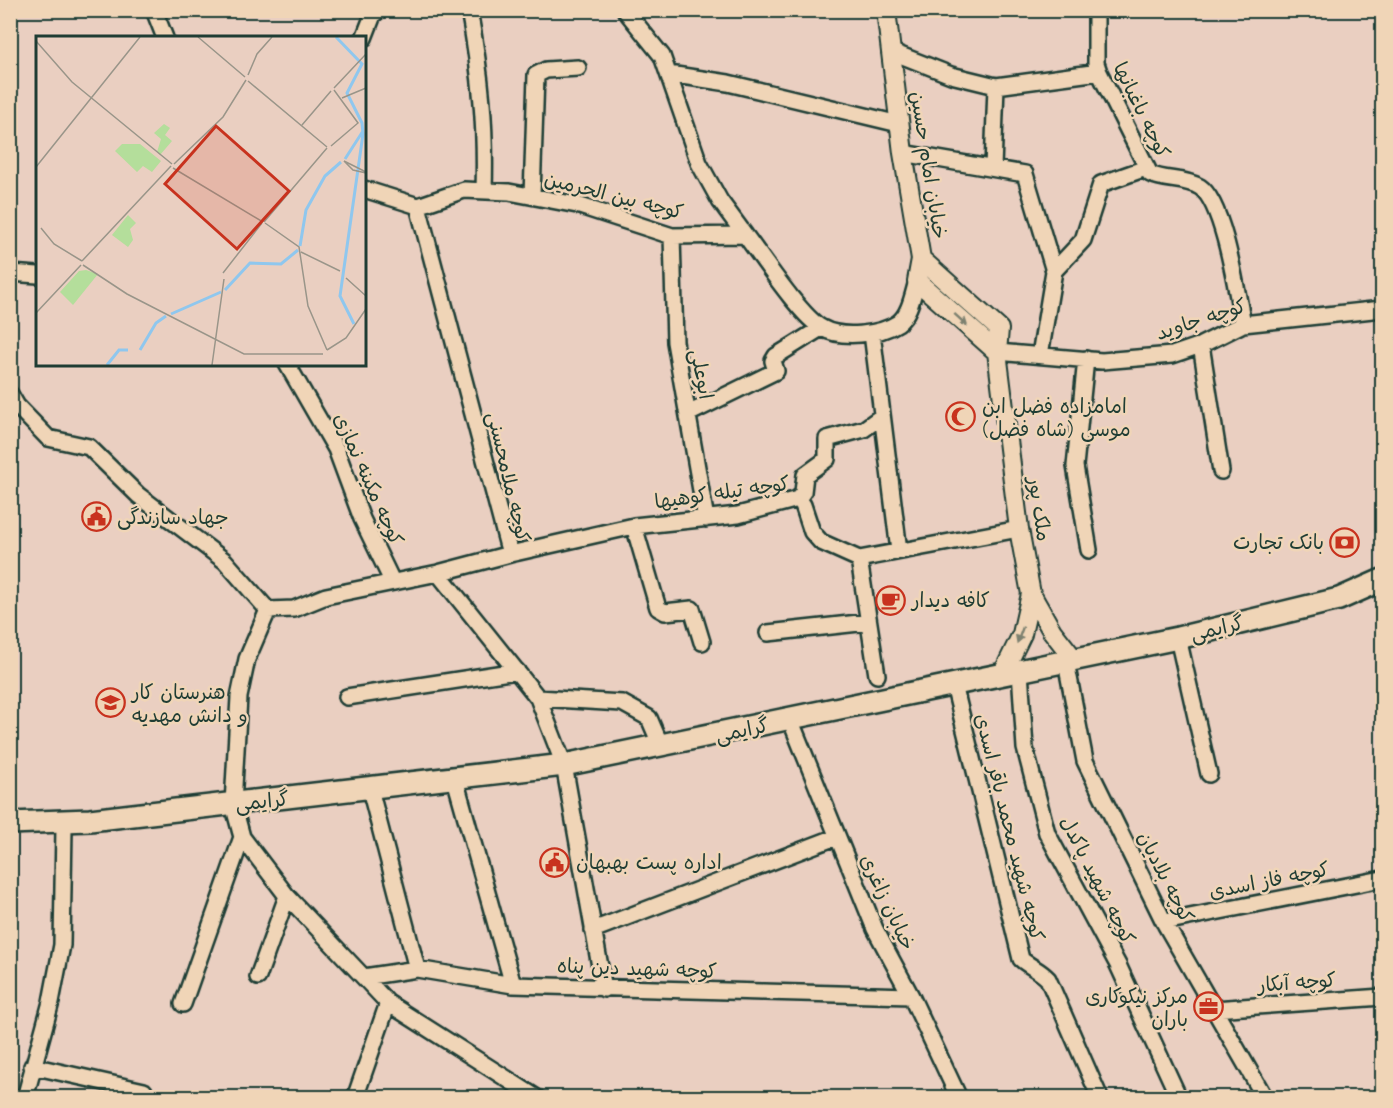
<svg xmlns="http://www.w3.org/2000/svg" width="1393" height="1108" viewBox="0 0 1393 1108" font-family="'Comic Neue','Playpen Sans Arabic',sans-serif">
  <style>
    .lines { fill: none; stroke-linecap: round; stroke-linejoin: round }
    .minor-casing { stroke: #1f3d34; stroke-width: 20 }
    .tertiary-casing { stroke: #1f3d34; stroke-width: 22 }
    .secondary-casing { stroke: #1f3d34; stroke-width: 26 }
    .minor { stroke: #f0d5b7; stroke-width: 15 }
    .tertiary { stroke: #f0d5b7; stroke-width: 18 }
    .secondary { stroke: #f0d5b7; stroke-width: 21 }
    .oneway { fill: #7d816f }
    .labels { text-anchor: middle; stroke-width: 5; stroke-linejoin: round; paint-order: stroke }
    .street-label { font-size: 20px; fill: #1f3d34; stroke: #f0d5b7 }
    .poi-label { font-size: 20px; fill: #1f3d34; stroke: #f0d5b7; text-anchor: start }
    .inset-river { fill: none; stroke: #8fc7ee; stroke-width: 3 }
    .inset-road { fill: none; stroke: #999589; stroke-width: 1.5 }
    .view { fill: #c8321e; fill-opacity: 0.15; stroke: #c8321e; stroke-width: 3 }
    .inset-edge { fill: none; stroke: #1f3d34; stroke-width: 3 }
  </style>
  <rect width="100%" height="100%" fill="#eacfc1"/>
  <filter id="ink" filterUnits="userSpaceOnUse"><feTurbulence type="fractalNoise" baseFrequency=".0167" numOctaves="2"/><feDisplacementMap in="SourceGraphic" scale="12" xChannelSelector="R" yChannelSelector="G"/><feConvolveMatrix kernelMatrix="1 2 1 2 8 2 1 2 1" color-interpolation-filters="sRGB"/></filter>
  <g filter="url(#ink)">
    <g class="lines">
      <defs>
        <path id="minor" d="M 154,10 L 165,38
          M 469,10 C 481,75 486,125 484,191
          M 625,10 L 662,56 L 699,163 L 720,201 L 745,235
          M 1096,10 L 1096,63 L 1099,72 L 1150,174 C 1165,181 1185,178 1200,187 C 1224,203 1237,294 1243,324
          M 364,38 L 373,15 L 379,10
          M 890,51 L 951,75 L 996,86 L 1099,72
          M 669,74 L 728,83 L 899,124
          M 903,153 L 1025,174 L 1054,271
          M 993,168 L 996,86
          M 364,189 L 418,206
          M 532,196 L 536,75 L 546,70 L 578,68
          M 418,206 L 464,190 L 509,192 L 577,205 L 672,236 L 745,235 C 761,256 801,317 822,328 C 841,339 880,335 898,323 C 910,314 913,294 917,281
          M 672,236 L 675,342 L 706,519
          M 10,273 L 38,275
          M 872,333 L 899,551
          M 1201,345 L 1221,471
          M 997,352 L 1102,361 L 1172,355 L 1201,345 L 1243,324 L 1382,309
          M 1040,355 L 1054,271 L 1083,240 L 1101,184 L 1146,168
          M 1086,359 L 1075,466 L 1089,550
          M 287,364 L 336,449 L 362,519 L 392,581
          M 10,394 L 17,406 L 48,438 L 89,447 L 138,495 L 225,561 L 268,610
          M 688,414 L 776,371 L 773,361 L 776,356 L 821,328
          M 798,499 L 803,492 L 805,475 L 827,459 L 827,439 L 864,429 L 882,416
          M 634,526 L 658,608 L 665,612 L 692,609 L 702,642
          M 510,554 L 634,526 L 738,515 L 798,499 L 803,505 L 812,532 L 821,542 L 859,559 L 1019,529
          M 859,559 L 877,675
          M 438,573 L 538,698 L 564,765 L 604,989
          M 268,610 L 247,659 L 239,697 L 233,804 L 242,837 L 287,896 L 388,1003 L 537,1098
          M 268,610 L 294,609 L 326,596 L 438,573 L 510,554 L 418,206
          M 768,633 L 868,622
          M 1178,638 L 1209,774
          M 1066,662 L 1085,761 L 1164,922 L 1265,1098
          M 1020,671 L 1025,748 L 1047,833 L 1118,965 L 1179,1098
          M 954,685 L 1021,959 C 1030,967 1040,970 1048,979 L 1100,1098
          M 347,697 L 517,671
          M 538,698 L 622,703 L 649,718 L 661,746
          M 790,719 L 875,929 L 911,996 L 959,1098
          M 455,779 L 513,985
          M 370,789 L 417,969
          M 1164,922 L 1382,879
          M 593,930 L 836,837
          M 258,977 L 287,896
          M 364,977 L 417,969 L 513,985 L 911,996
          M 183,1004 L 242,837
          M 1214,1009 L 1382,997
          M 32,1066 L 144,1091
          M 25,1098 L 51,1002 L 62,945 L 64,828
          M 355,1098 L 388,1003"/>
        <path id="tertiary" d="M 886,10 L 903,153 L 921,259 L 917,281 L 997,352 L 999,329 L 921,259
          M 997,352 L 1019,529 L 1031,594 L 1052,631 L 1074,659
          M 1003,673 L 1022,634 L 1031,594"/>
        <path id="secondary" d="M 10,823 L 90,820 L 564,765 L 1178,638 L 1339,599 L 1382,580"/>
      </defs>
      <use href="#minor" class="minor-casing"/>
      <use href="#tertiary" class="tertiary-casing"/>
      <use href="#secondary" class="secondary-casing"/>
      <use href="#minor" class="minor"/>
      <use href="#tertiary" class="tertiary"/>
      <use href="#secondary" class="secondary"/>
    </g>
    <defs><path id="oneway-solid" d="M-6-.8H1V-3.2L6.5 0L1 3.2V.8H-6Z" transform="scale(1.5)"/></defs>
    <g class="oneway">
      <use href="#oneway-solid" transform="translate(961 320) rotate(42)"/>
      <use href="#oneway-solid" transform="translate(1020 635) rotate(110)"/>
    </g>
  </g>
  <defs>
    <symbol id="mosque-ring" viewBox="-11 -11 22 22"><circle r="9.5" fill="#f0d5b7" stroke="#c8321e" stroke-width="1.5"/><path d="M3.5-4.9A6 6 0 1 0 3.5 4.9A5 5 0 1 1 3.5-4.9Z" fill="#c8321e"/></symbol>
    <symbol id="civic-ring" viewBox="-11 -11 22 22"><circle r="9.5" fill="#f0d5b7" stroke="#c8321e" stroke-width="1.5"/><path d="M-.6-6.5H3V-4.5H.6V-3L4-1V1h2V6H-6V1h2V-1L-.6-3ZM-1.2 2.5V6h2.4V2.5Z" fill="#c8321e"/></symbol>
    <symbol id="bank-ring" viewBox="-11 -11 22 22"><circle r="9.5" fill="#f0d5b7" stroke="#c8321e" stroke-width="1.5"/><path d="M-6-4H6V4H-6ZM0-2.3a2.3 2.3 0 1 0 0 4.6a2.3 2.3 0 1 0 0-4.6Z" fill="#c8321e"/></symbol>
    <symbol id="cafe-ring" viewBox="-11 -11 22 22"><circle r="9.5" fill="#f0d5b7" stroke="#c8321e" stroke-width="1.5"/><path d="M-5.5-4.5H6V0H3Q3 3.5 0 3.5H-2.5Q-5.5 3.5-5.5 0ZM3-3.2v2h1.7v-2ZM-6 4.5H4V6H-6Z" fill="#c8321e"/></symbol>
    <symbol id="school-ring" viewBox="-11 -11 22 22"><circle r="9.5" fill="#f0d5b7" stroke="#c8321e" stroke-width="1.5"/><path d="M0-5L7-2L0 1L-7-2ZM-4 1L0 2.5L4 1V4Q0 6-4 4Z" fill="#c8321e"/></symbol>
    <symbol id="office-ring" viewBox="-11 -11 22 22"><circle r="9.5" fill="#f0d5b7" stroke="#c8321e" stroke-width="1.5"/><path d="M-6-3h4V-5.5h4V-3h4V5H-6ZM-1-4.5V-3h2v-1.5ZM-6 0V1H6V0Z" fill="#c8321e"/></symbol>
  </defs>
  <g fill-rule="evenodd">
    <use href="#mosque-ring" x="944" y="400" width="33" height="33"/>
    <use href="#civic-ring" x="80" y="500" width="33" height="33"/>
    <use href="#bank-ring" x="1328" y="526" width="33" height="33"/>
    <use href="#cafe-ring" x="874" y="584" width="33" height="33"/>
    <use href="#school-ring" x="94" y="686" width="33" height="33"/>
    <use href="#civic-ring" x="538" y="846" width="33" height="33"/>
    <use href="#office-ring" x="1192" y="990" width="33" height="33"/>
  </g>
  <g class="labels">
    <g class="street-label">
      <text transform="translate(1142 110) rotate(64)" y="7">کوچه باغبانها</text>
      <text transform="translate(929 165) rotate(81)" y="7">خیابان امام حسین</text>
      <text transform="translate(614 195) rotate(14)" y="7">کوچه بین الحرمین</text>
      <text transform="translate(1201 319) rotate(-18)" y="7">کوچه جاوید</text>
      <text transform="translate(702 374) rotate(79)" y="7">ابوعلی</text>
      <text transform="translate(509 477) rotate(77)" y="7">کوچه ملامحسنی</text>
      <text transform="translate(369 479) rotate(66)" y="7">کوچه مکینه نمازی</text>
      <text transform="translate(722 492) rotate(-8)" y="7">کوچه تیله کوهیها</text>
      <text transform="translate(1040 509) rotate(82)" y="7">ملک پور</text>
      <text transform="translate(1217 628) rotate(-13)" y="7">گرایمی</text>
      <text transform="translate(742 730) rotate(-12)" y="7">گرایمی</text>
      <text transform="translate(262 801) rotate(-6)" y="7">گرایمی</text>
      <text transform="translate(1010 827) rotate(76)" y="7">کوچه شهید محمد باقر اسدی</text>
      <text transform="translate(1166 877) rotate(63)" y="7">کوچه بلادیان</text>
      <text transform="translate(1098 880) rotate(63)" y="7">کوچه شهید پاکدل</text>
      <text transform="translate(1269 880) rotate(-11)" y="7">کوچه فاز اسدی</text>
      <text transform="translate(888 902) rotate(65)" y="7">خیابان زاغری</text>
      <text transform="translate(637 968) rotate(2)" y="7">کوچه شهید دین پناه</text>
      <text transform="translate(1297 982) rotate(-4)" y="7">کوچه آبکار</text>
    </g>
    <g class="poi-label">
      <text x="982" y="413">امامزاده فضل ابن<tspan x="982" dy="23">موسی (شاه فضل)</tspan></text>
      <text x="117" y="524">جهاد سازندگی</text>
      <text x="1324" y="549" text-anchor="end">بانک تجارت</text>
      <text x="912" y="607">کافه دیدار</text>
      <text x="132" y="699">هنرستان کار<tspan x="132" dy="23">و دانش مهدیه</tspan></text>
      <text x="576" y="869">اداره پست بهبهان</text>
      <text x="1188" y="1003" text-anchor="end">مرکز نیکوکاری<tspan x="1188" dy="23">باران</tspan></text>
    </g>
  </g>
  <g transform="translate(36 36)">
    <rect width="330" height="330" fill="#eacfc1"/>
    <path d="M 86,108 L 104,108 L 125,125 L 116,136 L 107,130 L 101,136 L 79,115 Z" fill="#b4de9b"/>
    <path d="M 128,88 L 134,92 L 129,99 L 136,105 L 124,119 L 121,116 L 125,103 L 118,97 ZM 92,179 L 100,187 L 94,193 L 97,204 L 92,211 L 76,199 Z" fill="#b4de9b"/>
    <path d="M 50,234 L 62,238 L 37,269 L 24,256 L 43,235 Z" fill="#b4de9b"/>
    <path class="inset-river" d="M 300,1 L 326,28 L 311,57 L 326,87 L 327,98 L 304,260 L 318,288M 309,123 L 327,95M 264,210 L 270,174 L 289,140 L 305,126M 189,254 L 214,227 L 245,228 L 262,214M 135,278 L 185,256M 104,314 L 120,287 L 130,280M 71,329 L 83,314 L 92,314"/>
    <path class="inset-road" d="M 162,1 L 209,41M 0,5 L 36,46 L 136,128M 212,39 L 221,18 L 236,1M 212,45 L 291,111M 298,52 L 330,18M 306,62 L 330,52M 266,89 L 295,55M 295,110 L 322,87 L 298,54M 138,128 L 187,81 L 210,44M 0,131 L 104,1M 137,132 L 227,186M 330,136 L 308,125 L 317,134 L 330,137M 228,186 L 291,112M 229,187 L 263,211 L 272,270 L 291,314M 5,192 L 18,208 L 46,225M 265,216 L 304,235M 46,225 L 135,130M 47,229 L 91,258 L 208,318 L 287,318M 187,237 L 226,187M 310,242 L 330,260M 0,277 L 45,229M 291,314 L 310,302 L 330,273M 176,329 L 188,243"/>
    <path class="view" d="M 180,90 L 253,155 L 201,213 L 129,148 Z"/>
    <rect width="330" height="330" class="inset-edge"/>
  </g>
  <rect width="1393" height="1108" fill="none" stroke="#f0d5b7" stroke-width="36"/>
  <rect x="18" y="18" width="1357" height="1072" fill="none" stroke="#1f3d34" stroke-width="2" filter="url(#ink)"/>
</svg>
